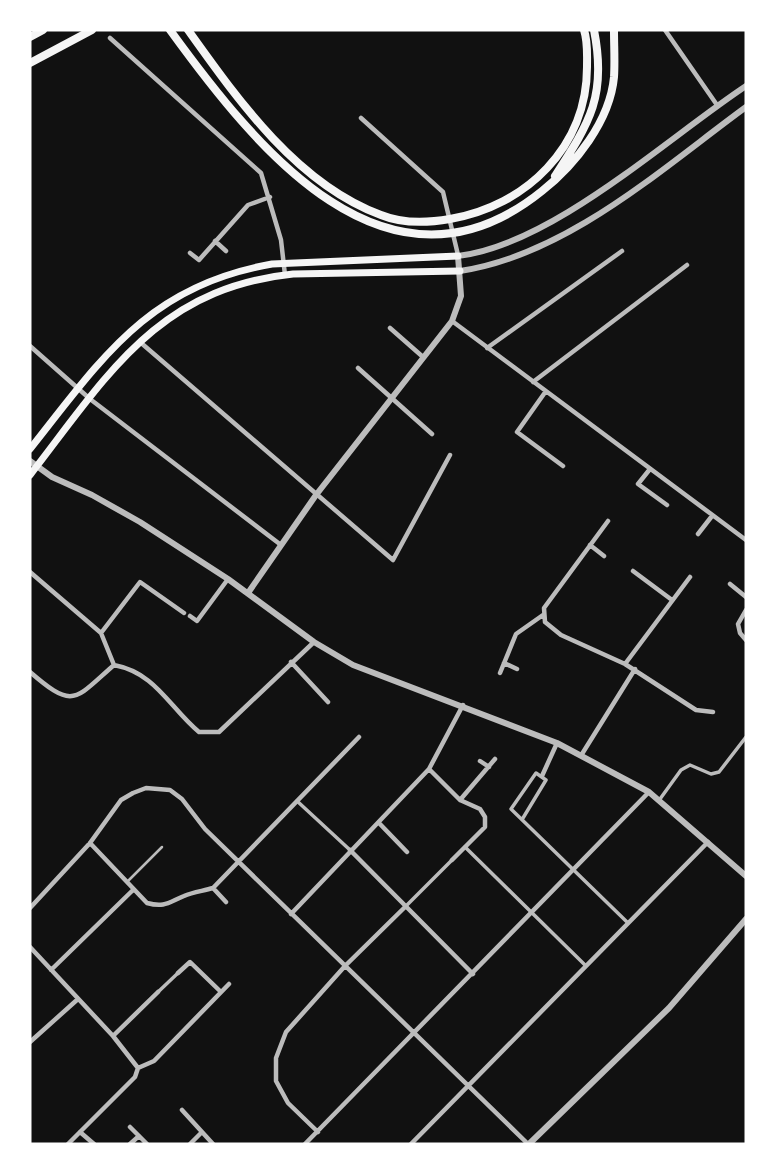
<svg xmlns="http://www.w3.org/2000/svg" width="776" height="1174" viewBox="0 0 776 1174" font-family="Ubuntu,sans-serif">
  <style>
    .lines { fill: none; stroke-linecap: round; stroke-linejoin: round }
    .service { stroke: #bcbcbc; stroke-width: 2.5 }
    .pedestrian { stroke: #bcbcbc; stroke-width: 3.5 }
    .minor { stroke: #bcbcbc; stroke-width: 4.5 }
    .tertiary { stroke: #bcbcbc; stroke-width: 6 }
    .secondary { stroke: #f5f5f5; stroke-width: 7 }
    .trunk { stroke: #f5f5f5; stroke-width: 8 }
  </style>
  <rect width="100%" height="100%" fill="#111"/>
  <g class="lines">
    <path class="service" d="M 128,881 L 162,847"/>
    <path class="pedestrian" d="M 660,799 L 681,770 L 690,765 L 711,774 L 719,772 L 746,737
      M 297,801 L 350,850
      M 523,818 L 546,780 L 536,773 L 511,809 L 627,922
      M 465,847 L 585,965
      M 404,908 L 452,860
      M 158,992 L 178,973"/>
    <path class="minor" d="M 665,30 L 717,105
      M 110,38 L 261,173 L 281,240 L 285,275
      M 361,118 L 443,192 L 458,255
      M 215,241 L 226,251
      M 190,253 L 199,260 L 248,205 L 270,197
      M 452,321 L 746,540
      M 390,328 L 423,357
      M 140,342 L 393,560 L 450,455
      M 30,346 L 90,399 L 281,545
      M 487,348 L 622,251
      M 358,368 L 432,434
      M 533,382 L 687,265
      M 546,391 L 517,432 L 563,466
      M 650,469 L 638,484 L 667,505
      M 608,521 L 544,608 L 545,622 L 561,635 L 625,664 L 696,710 L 713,712
      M 698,534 L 712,516
      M 590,545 L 604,556
      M 633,571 L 672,600
      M 30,572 L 101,633 L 114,665 C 156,673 169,707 199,732 L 219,732 L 314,642
      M 730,584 L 746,597
      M 746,610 L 738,624 L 740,633 L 746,640
      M 190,616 L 197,621 L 228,579
      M 101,633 L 140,582 L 184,613
      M 291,662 L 328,702
      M 504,663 L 517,669
      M 625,664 L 690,577
      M 30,672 C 74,710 74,700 114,665
      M 500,673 L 516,634 L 543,615
      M 582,754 L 635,669
      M 480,761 L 489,767
      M 429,769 L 460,800 L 480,809 L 485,817 L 485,827 L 452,860
      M 542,776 L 557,743
      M 460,800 L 495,759
      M 379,823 L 407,852
      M 90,843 L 147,903 C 165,908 169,902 184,896 C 193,892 203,891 213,888 L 359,737
      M 350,850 L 473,974
      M 213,888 L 226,902
      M 30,908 L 90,843 L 121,800 L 133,793 L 146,788 L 170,790 L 182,799 L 205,829 L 528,1144
      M 291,914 L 429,769 L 463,705
      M 30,947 L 113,1036 L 138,1068
      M 51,970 L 133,890
      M 178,973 L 190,962 L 221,992
      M 113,1036 L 158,992
      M 30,1042 L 78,999
      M 182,1110 L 213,1144
      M 130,1127 L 147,1144
      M 80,1132 L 94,1144
      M 318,1132 L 288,1103 L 276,1081 L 276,1058 L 286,1032 L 345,966 L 404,908
      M 68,1144 L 135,1077 L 138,1068 L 154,1061 L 229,984
      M 130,1144 L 139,1136
      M 190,1144 L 202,1132
      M 305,1144 L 649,792
      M 411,1144 L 708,842"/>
    <path class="tertiary" d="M 460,271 C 567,255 661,169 746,107
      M 30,461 L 52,477 L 92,495 L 140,522 L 228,579 L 314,642 L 353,665 L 557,743 L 649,792 L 746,876
      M 248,593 L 316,495 L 452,321 L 461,296 L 458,256 C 552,245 666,139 746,86
      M 529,1144 L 669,1008 L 746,919"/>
    <path class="secondary" d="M 30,449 C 103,357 148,286 272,264 L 458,256
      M 30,475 C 107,376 157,288 293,274 L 460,271"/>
    <path class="trunk" d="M 170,30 C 255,147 388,315 542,191 C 575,165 610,121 614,77 C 615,62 614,46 614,30
      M 188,30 C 238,100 297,184 381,215 C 403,224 427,223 450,219 C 526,206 587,147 587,67 C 587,54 588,42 584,30
      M 30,37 L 43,30
      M 30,63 L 92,30
      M 555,176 C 590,122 607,96 594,30"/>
  </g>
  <rect width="776" height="1174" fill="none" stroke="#ffffff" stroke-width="63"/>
</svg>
